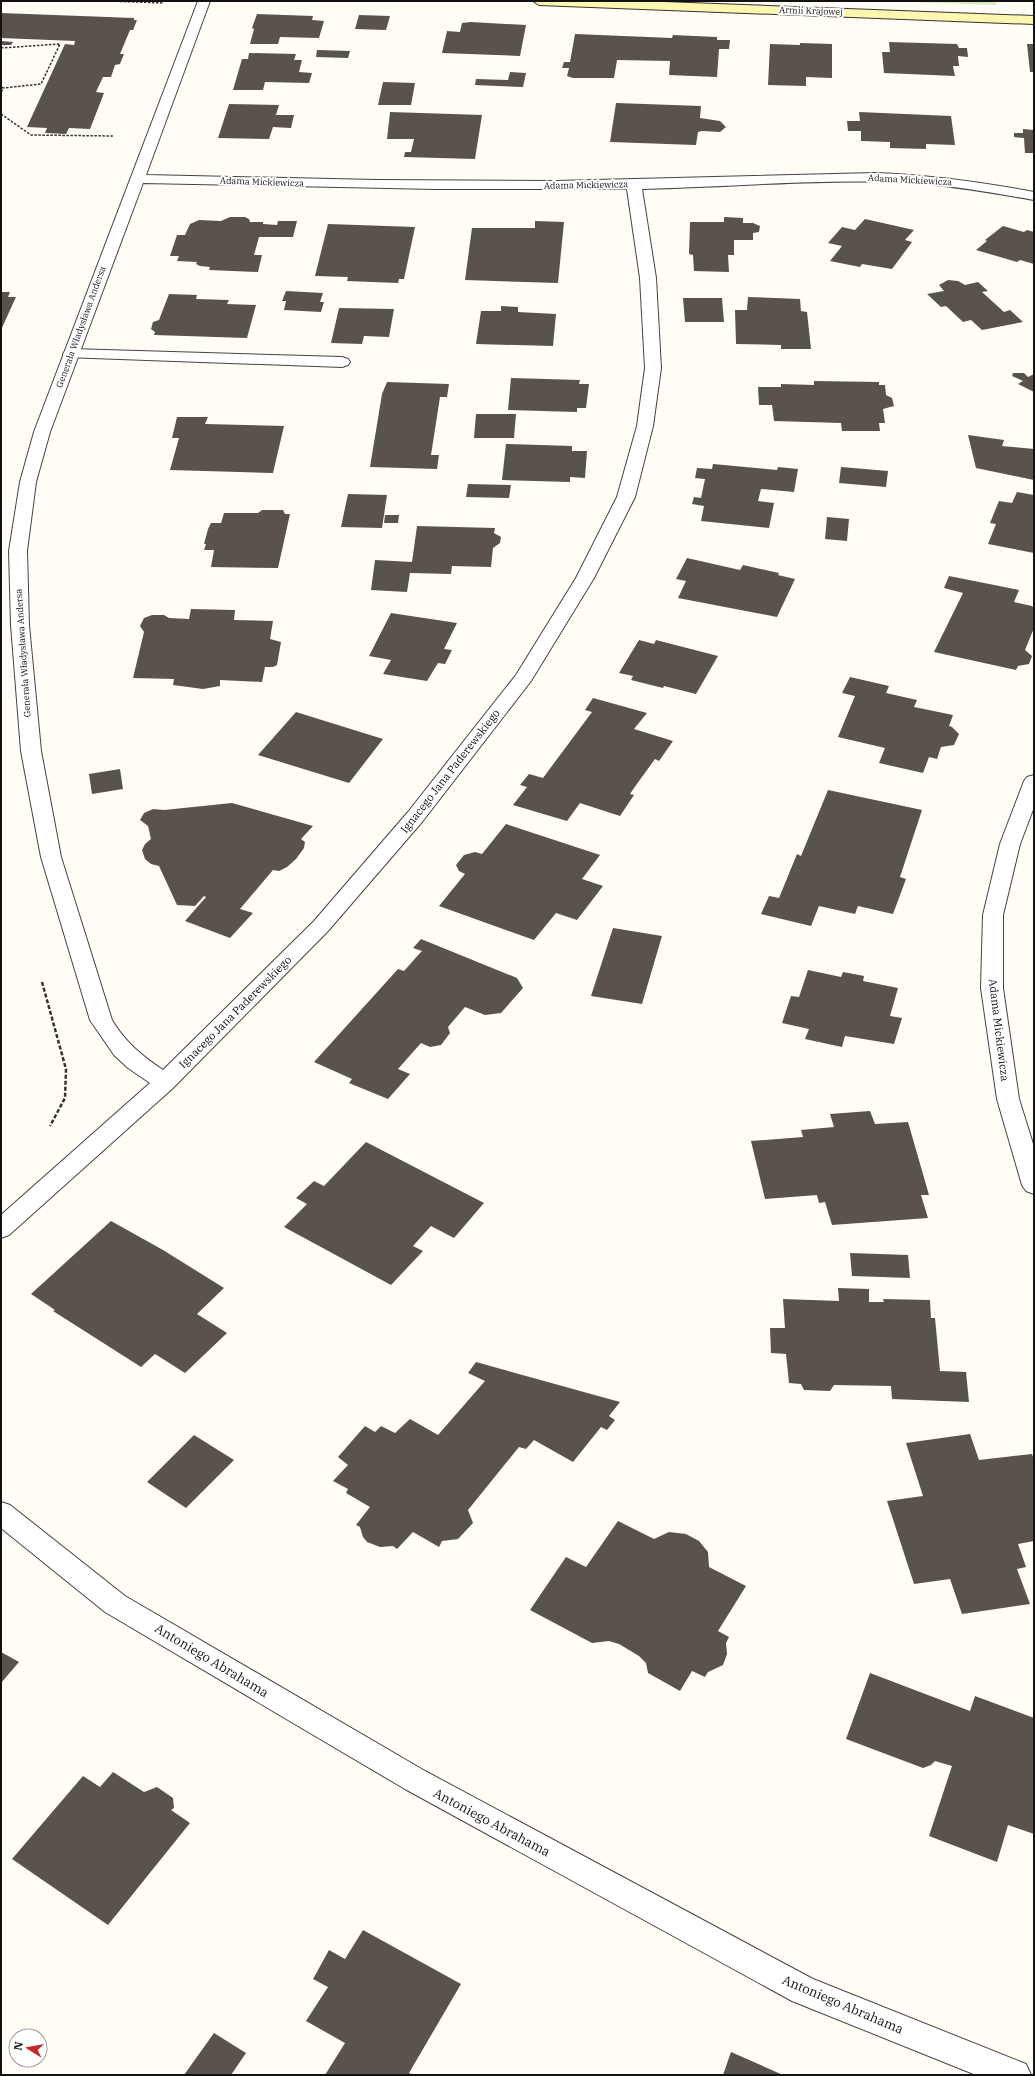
<svg xmlns="http://www.w3.org/2000/svg" width="1035" height="2076" viewBox="0 0 1035 2076" font-family="'IBM Plex Serif',serif">
  <style>
    .green { fill: #d5ebbd }
    .building { fill: #5a524d }
    .lines { fill: none; stroke-linecap: round; stroke-linejoin: round }
    .lane-casing { stroke: #444; stroke-width: 2 }
    .street-casing { stroke: #444; stroke-width: 2 }
    .secondary-casing { stroke: #333; stroke-width: 2 }
    .path-far1 { stroke: #333; stroke-width: 1.5; stroke-dasharray: 2.5 1.5; stroke-linecap: butt }
    .path { stroke: #333; stroke-width: 2.5; stroke-dasharray: 4 2; stroke-linecap: butt }
    .lane { fill: #fff; fill-rule: evenodd }
    .street { fill: #fff; fill-rule: evenodd }
    .secondary { fill: #fff6b0; fill-rule: evenodd }
    .labels { text-anchor: middle; stroke-width: 4; stroke-linejoin: round; paint-order: stroke }
    .far-street-label { font-size: 9px; fill: #111; stroke: #fff }
    .street-label { font-size: 11px; fill: #111; stroke: #fff }
    .near-street-label { font-size: 13px; fill: #111; stroke: #fff }
  </style>
  <rect width="100%" height="100%" fill="#fffdf5"/>
  <path class="green" d="M 886,1 L 995,1 L 996,5 Z"/>
  <path class="building" d="M 1,13 L 134,18 L 134,20 L 137,20 L 133,30 L 130,30 L 120,54 L 124,54 L 120,64 L 115,65 L 111,77 L 103,77 L 96,92 L 104,93 L 90,129 L 69,128 L 66,134 L 45,133 L 47,128 L 27,127 L 65,44 L 74,45 L 75,41 L 1,38 Z
    M 257,14 L 313,16 L 312,20 L 324,21 L 319,38 L 280,37 L 278,44 L 250,44 L 254,29 L 252,28 Z
    M 359,15 L 390,16 L 386,30 L 355,29 Z
    M 471,22 L 526,25 L 520,56 L 442,53 L 447,31 L 460,32 L 462,23 Z
    M 575,34 L 672,38 L 673,35 L 717,37 L 717,40 L 730,40 L 729,49 L 719,49 L 717,77 L 669,75 L 670,61 L 617,60 L 614,78 L 573,78 L 567,76 L 569,68 L 562,68 L 564,62 L 570,62 Z
    M 1,41 L 13,42 L 11,45 L 1,45 Z
    M 889,42 L 957,44 L 959,48 L 967,48 L 968,57 L 958,56 L 959,66 L 953,66 L 955,76 L 884,73 L 882,52 L 890,52 Z
    M 800,43 L 832,44 L 832,78 L 806,77 L 806,86 L 768,85 L 770,44 L 800,45 Z
    M 1027,44 L 1034,44 L 1034,72 L 1030,72 Z
    M 317,50 L 350,51 L 348,58 L 316,57 Z
    M 249,53 L 296,54 L 294,60 L 302,60 L 299,72 L 312,73 L 309,83 L 265,82 L 263,90 L 233,90 L 242,59 L 248,59 Z
    M 510,72 L 526,73 L 523,87 L 475,85 L 476,79 L 508,80 Z
    M 383,82 L 415,83 L 411,105 L 378,105 Z
    M 616,103 L 701,106 L 700,118 L 720,121 L 726,127 L 720,132 L 702,131 L 698,132 L 696,145 L 610,142 Z
    M 229,104 L 279,105 L 276,115 L 294,115 L 291,128 L 273,127 L 269,139 L 218,138 Z
    M 390,112 L 482,115 L 475,159 L 404,157 L 405,152 L 411,152 L 414,139 L 387,139 Z
    M 859,112 L 951,116 L 955,145 L 926,144 L 926,149 L 890,148 L 890,142 L 861,141 L 861,131 L 848,131 L 847,121 L 860,121 Z
    M 1023,129 L 1034,130 L 1034,153 L 1025,153 L 1024,138 L 1014,137 L 1014,133 L 1023,133 Z
    M 230,217 L 245,217 L 249,219 L 250,222 L 263,222 L 263,224 L 277,225 L 278,221 L 297,221 L 293,237 L 259,237 L 254,255 L 262,255 L 258,272 L 209,270 L 210,267 L 200,266 L 196,264 L 197,262 L 177,261 L 179,256 L 170,256 L 177,235 L 185,235 L 190,224 L 199,220 L 221,221 Z
    M 724,217 L 743,218 L 743,223 L 753,223 L 760,226 L 759,232 L 753,233 L 753,240 L 734,240 L 734,255 L 728,255 L 729,272 L 694,271 L 693,255 L 689,254 L 690,222 L 724,222 Z
    M 865,219 L 914,230 L 905,240 L 912,242 L 892,269 L 862,264 L 860,267 L 830,261 L 842,246 L 828,243 L 842,227 L 855,230 Z
    M 535,221 L 564,222 L 558,283 L 465,280 L 472,228 L 535,228 Z
    M 328,224 L 415,227 L 404,279 L 399,279 L 398,283 L 347,281 L 348,277 L 315,276 Z
    M 1003,226 L 1024,232 L 1027,230 L 1034,232 L 1034,264 L 1020,260 L 1017,262 L 976,250 L 987,241 L 985,240 Z
    M 948,280 L 958,281 L 965,285 L 978,282 L 988,291 L 982,292 L 1004,312 L 1010,310 L 1023,322 L 982,330 L 971,320 L 963,322 L 946,306 L 941,307 L 927,294 L 944,291 L 939,285 Z
    M 286,291 L 323,293 L 320,302 L 324,302 L 321,312 L 284,310 L 286,301 L 282,301 Z
    M 1,292 L 10,292 L 8,297 L 16,297 L 1,330 Z
    M 169,294 L 197,295 L 196,299 L 229,300 L 227,304 L 256,305 L 247,338 L 154,335 L 155,332 L 151,329 L 153,322 L 159,320 Z
    M 748,297 L 800,299 L 801,311 L 807,312 L 811,349 L 781,349 L 781,345 L 736,344 L 735,310 L 747,310 Z
    M 683,298 L 722,298 L 724,322 L 685,322 Z
    M 501,306 L 518,307 L 518,312 L 556,314 L 553,346 L 476,344 L 481,311 L 501,311 Z
    M 339,308 L 394,309 L 389,337 L 364,336 L 362,344 L 331,343 Z
    M 1013,373 L 1024,373 L 1028,377 L 1034,374 L 1034,392 L 1018,384 L 1023,381 L 1012,376 Z
    M 511,378 L 580,380 L 579,384 L 589,384 L 586,408 L 577,408 L 577,412 L 508,410 Z
    M 814,381 L 879,382 L 879,385 L 885,385 L 886,395 L 892,398 L 894,406 L 883,409 L 885,423 L 879,423 L 880,431 L 842,431 L 841,423 L 774,421 L 772,405 L 759,405 L 758,387 L 781,387 L 781,384 L 814,385 Z
    M 387,382 L 449,384 L 447,397 L 440,397 L 431,455 L 439,455 L 437,469 L 370,467 L 382,394 Z
    M 476,414 L 516,414 L 514,438 L 474,438 Z
    M 177,417 L 208,417 L 205,424 L 284,426 L 273,473 L 170,470 L 179,438 L 172,438 Z
    M 968,435 L 1004,440 L 1002,446 L 1034,449 L 1034,480 L 976,468 Z
    M 506,444 L 572,446 L 572,451 L 587,451 L 585,478 L 570,477 L 570,482 L 502,480 Z
    M 713,464 L 777,470 L 778,467 L 798,469 L 794,492 L 761,489 L 758,501 L 774,503 L 769,528 L 701,521 L 704,506 L 692,504 L 694,497 L 701,498 L 705,479 L 695,478 L 697,468 L 712,469 Z
    M 841,467 L 888,471 L 886,487 L 839,483 Z
    M 468,484 L 511,485 L 509,498 L 466,497 Z
    M 1017,492 L 1034,495 L 1034,553 L 988,544 L 996,524 L 990,523 L 999,501 L 1012,503 Z
    M 348,494 L 387,495 L 382,528 L 341,527 Z
    M 262,510 L 283,510 L 285,514 L 290,514 L 278,568 L 211,567 L 214,550 L 204,550 L 206,544 L 204,544 L 208,529 L 211,523 L 221,523 L 224,513 L 258,513 Z
    M 385,515 L 399,515 L 398,523 L 384,523 Z
    M 827,517 L 849,519 L 847,541 L 825,539 Z
    M 417,526 L 495,528 L 494,533 L 501,537 L 500,543 L 493,548 L 491,567 L 452,566 L 451,574 L 410,573 L 407,592 L 371,590 L 375,560 L 412,562 Z
    M 687,558 L 740,570 L 743,565 L 779,573 L 778,575 L 795,579 L 777,617 L 678,598 L 686,581 L 676,579 Z
    M 949,576 L 1019,590 L 1014,602 L 1032,606 L 1034,608 L 1034,628 L 1025,650 L 1032,656 L 1029,664 L 1018,666 L 1016,670 L 934,652 L 963,593 L 944,588 Z
    M 191,609 L 235,610 L 234,620 L 273,621 L 270,639 L 281,642 L 277,665 L 273,667 L 265,667 L 262,682 L 220,680 L 220,686 L 203,689 L 173,685 L 174,679 L 133,678 L 144,632 L 140,626 L 144,618 L 152,615 L 164,615 L 169,618 L 189,619 Z
    M 391,613 L 457,623 L 444,649 L 452,650 L 445,664 L 438,663 L 427,681 L 383,674 L 391,660 L 369,656 Z
    M 639,640 L 654,644 L 656,640 L 718,656 L 696,694 L 664,686 L 663,688 L 631,680 L 633,676 L 619,673 Z
    M 850,677 L 889,686 L 886,693 L 917,700 L 914,707 L 953,715 L 949,726 L 952,727 L 959,734 L 954,745 L 941,747 L 937,759 L 929,757 L 923,773 L 879,763 L 885,748 L 838,737 L 855,696 L 842,693 Z
    M 593,698 L 647,713 L 634,729 L 673,741 L 659,761 L 655,759 L 634,788 L 630,794 L 634,795 L 620,816 L 580,803 L 567,821 L 513,805 L 527,787 L 520,785 L 529,774 L 543,778 L 592,712 L 585,710 Z
    M 296,712 L 383,739 L 349,783 L 258,755 Z
    M 120,769 L 123,789 L 92,794 L 89,774 Z
    M 828,790 L 922,810 L 900,877 L 906,879 L 893,914 L 858,906 L 855,914 L 819,906 L 811,926 L 761,914 L 769,896 L 779,898 L 797,854 L 801,856 Z
    M 232,803 L 313,826 L 301,839 L 305,842 L 304,848 L 296,859 L 287,867 L 279,871 L 273,870 L 240,909 L 253,913 L 230,938 L 185,921 L 206,897 L 204,896 L 195,906 L 177,905 L 159,866 L 151,864 L 145,859 L 142,850 L 145,844 L 151,839 L 148,826 L 140,820 L 144,813 L 153,809 L 164,810 Z
    M 506,824 L 600,855 L 582,879 L 603,886 L 577,920 L 556,913 L 534,940 L 439,906 L 465,874 L 459,871 L 456,865 L 464,855 L 475,852 L 482,854 Z
    M 613,928 L 662,936 L 642,1004 L 591,996 Z
    M 421,939 L 517,978 L 523,988 L 501,1013 L 485,1015 L 465,1007 L 448,1027 L 450,1033 L 441,1045 L 430,1047 L 421,1043 L 398,1069 L 410,1074 L 388,1099 L 349,1083 L 352,1079 L 314,1062 L 398,969 L 404,971 L 420,953 L 422,951 L 413,948 Z
    M 808,970 L 841,977 L 843,972 L 864,976 L 863,981 L 898,988 L 890,1016 L 902,1018 L 894,1044 L 845,1036 L 842,1047 L 805,1039 L 809,1029 L 782,1023 L 791,996 L 799,997 Z
    M 870,1111 L 875,1124 L 908,1122 L 929,1195 L 921,1195 L 928,1218 L 832,1225 L 825,1202 L 819,1203 L 817,1195 L 765,1199 L 751,1141 L 803,1137 L 801,1130 L 834,1127 L 830,1114 Z
    M 366,1142 L 484,1203 L 454,1238 L 431,1226 L 413,1246 L 423,1251 L 391,1285 L 284,1227 L 307,1204 L 296,1198 L 314,1181 L 324,1186 Z
    M 111,1221 L 163,1250 L 224,1288 L 197,1314 L 227,1333 L 185,1373 L 155,1354 L 141,1367 L 53,1311 L 55,1310 L 31,1294 Z
    M 850,1253 L 908,1255 L 910,1278 L 852,1276 Z
    M 838,1288 L 869,1289 L 869,1302 L 884,1302 L 883,1299 L 930,1300 L 931,1318 L 935,1318 L 940,1371 L 966,1372 L 969,1402 L 892,1399 L 891,1386 L 834,1385 L 830,1391 L 804,1390 L 801,1384 L 789,1383 L 786,1354 L 771,1353 L 770,1328 L 785,1328 L 783,1299 L 839,1301 Z
    M 476,1362 L 620,1402 L 609,1416 L 615,1420 L 607,1430 L 601,1427 L 573,1462 L 534,1440 L 526,1449 L 519,1447 L 468,1510 L 473,1523 L 458,1539 L 442,1541 L 439,1547 L 413,1532 L 397,1549 L 393,1546 L 380,1547 L 367,1542 L 363,1537 L 360,1527 L 356,1525 L 370,1507 L 346,1493 L 348,1489 L 333,1481 L 348,1465 L 338,1457 L 365,1426 L 375,1432 L 381,1426 L 395,1433 L 410,1419 L 438,1435 L 485,1381 L 468,1373 Z
    M 970,1434 L 979,1460 L 1032,1454 L 1034,1460 L 1034,1541 L 1018,1544 L 1026,1567 L 1017,1569 L 1030,1604 L 962,1614 L 950,1579 L 914,1584 L 887,1501 L 923,1496 L 906,1443 Z
    M 194,1435 L 234,1460 L 186,1508 L 147,1482 Z
    M 618,1521 L 654,1539 L 669,1532 L 686,1534 L 699,1541 L 708,1552 L 709,1567 L 746,1586 L 718,1631 L 729,1637 L 726,1643 L 727,1654 L 723,1665 L 708,1672 L 705,1677 L 692,1671 L 680,1691 L 648,1673 L 646,1663 L 639,1656 L 619,1644 L 609,1641 L 592,1643 L 530,1610 L 566,1557 L 586,1567 Z
    M 1,1652 L 19,1662 L 1,1683 Z
    M 870,1673 L 970,1711 L 975,1696 L 1034,1718 L 1034,1834 L 1008,1825 L 997,1862 L 929,1836 L 952,1766 L 935,1761 L 931,1765 L 923,1768 L 846,1739 Z
    M 113,1772 L 144,1792 L 157,1787 L 173,1798 L 174,1808 L 171,1810 L 190,1823 L 108,1925 L 12,1859 L 83,1776 L 100,1787 Z
    M 363,1930 L 461,1984 L 409,2073 L 413,2075 L 325,2075 L 345,2043 L 306,2021 L 328,1987 L 313,1979 L 329,1950 L 345,1959 Z
    M 214,2033 L 246,2053 L 231,2075 L 184,2075 Z
    M 731,2052 L 783,2075 L 723,2075 Z"/>
  <g class="lines">
    <defs>
      <path id="lane" d="M 71,349 L 342,357 L 348,359 L 350,362 L 348,365 L 342,367 L 65,357 L 63,354 L 65,351 Z"/>
      <path id="street" d="M 198,1 L 210,1 L 146,175 L 376,180 L 555,181 L 876,173 C 929,175 981,182 1034,192 L 1034,200 C 994,193 955,186 914,183 C 823,178 733,187 642,189 L 656,278 L 661,368 L 653,426 L 635,497 L 594,578 L 531,681 L 422,822 L 328,931 L 173,1088 L 9,1235 L 1,1238 L 1,1215 L 150,1083 L 128,1068 L 114,1055 L 90,1020 L 41,857 L 21,751 L 11,625 L 9,551 L 20,482 L 34,432 ZM 143,183 L 436,189 L 627,189 L 640,278 L 645,368 L 637,426 L 617,497 L 576,578 L 516,675 L 408,812 L 314,921 L 163,1070 C 142,1056 125,1042 112,1020 L 61,857 L 41,751 L 29,625 L 27,551 L 36,482 L 50,432 Z
        M 1034,775 L 1034,807 L 1020,844 L 1003,915 L 1003,988 L 1019,1099 L 1034,1147 L 1034,1194 L 1026,1191 L 1022,1185 L 997,1099 L 981,988 L 983,915 L 1000,844 L 1024,781 L 1027,777 Z
        M 1,1502 L 10,1505 L 125,1596 L 425,1771 L 813,1979 L 1026,2064 L 1031,2075 L 976,2075 L 792,2001 L 405,1789 L 105,1612 L 1,1528 Z"/>
      <path id="secondary" d="M 533,1 L 637,1 L 1034,16 L 1034,24 L 539,5 Z"/>
    </defs>
    <use href="#lane" class="lane-casing"/>
    <use href="#street" class="street-casing"/>
    <use href="#secondary" class="secondary-casing"/>
    <path class="path-far1" d="M 108,1 L 164,3
      M 1,48 L 60,44 L 41,84 L 3,88
      M 1,87 L 3,88 L 1,93
      M 1,114 L 31,135 L 113,136"/>
    <path class="path" d="M 42,982 L 66,1069 L 65,1098 L 50,1126"/>
    <use href="#lane" class="lane"/>
    <use href="#street" class="street"/>
    <use href="#secondary" class="secondary"/>
  </g>
  <g class="labels">
    <g class="far-street-label">
      <text transform="translate(811 11) rotate(2)" y="3">Armii Krajowej</text>
      <text transform="translate(910 180) rotate(3)" y="3">Adama Mickiewicza</text>
      <text transform="translate(262 182) rotate(2)" y="3">Adama Mickiewicza</text>
      <text transform="translate(586 185) rotate(-1)" y="3">Adama Mickiewicza</text>
      <text transform="translate(81 327) rotate(-70)" y="3">Generała Władysława Andersa</text>
      <text transform="translate(23 653) rotate(-94)" y="3">Generała Władysława Andersa</text>
    </g>
    <g class="street-label">
      <text transform="translate(450 771) rotate(-52)" y="4">Ignacego Jana Paderewskiego</text>
      <text transform="translate(235 1012) rotate(-45)" y="4">Ignacego Jana Paderewskiego</text>
      <text transform="translate(999 1030) rotate(83)" y="4">Adama Mickiewicza</text>
    </g>
    <g class="near-street-label">
      <text transform="translate(212 1660) rotate(31)" y="5">Antoniego Abrahama</text>
      <text transform="translate(492 1822) rotate(28)" y="5">Antoniego Abrahama</text>
      <text transform="translate(843 2004) rotate(23)" y="5">Antoniego Abrahama</text>
    </g>
  </g>
  <rect width="1035" height="2076" fill="none" stroke="#111111" stroke-width="4"/>
  <g transform="translate(28 2048) rotate(281)"><circle r="19" fill="#ffffff" stroke="#a0a0a0"/>
  <path d="M0-3L7 15L0 10L-7 15Z" fill="#c4262e"/>
  <text y="-6" font-size="11" font-weight="bold" text-anchor="middle" fill="#111111">N</text>
  </g>
</svg>
